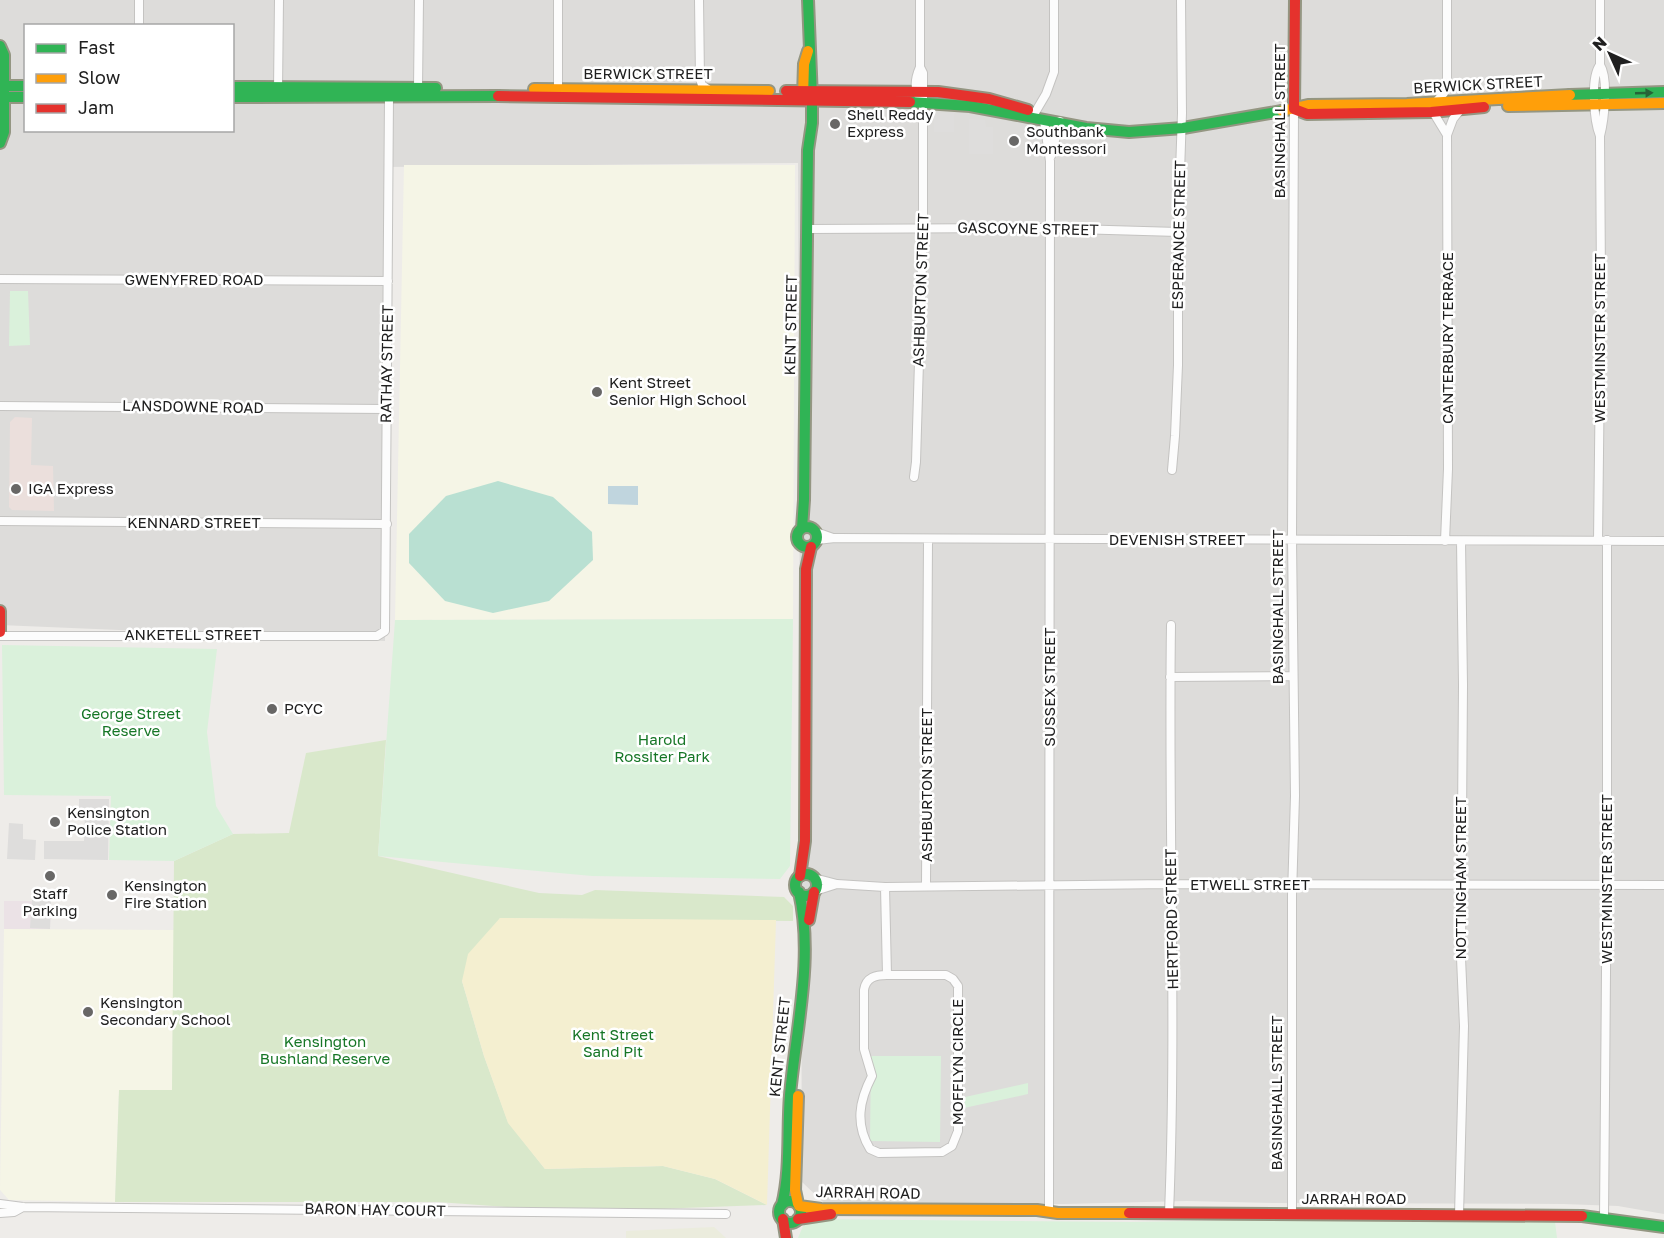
<svg xmlns="http://www.w3.org/2000/svg" width="1664" height="1238" viewBox="0 0 1664 1238" font-family="'Golos Text',sans-serif">
  <style>
    .residential { fill: #dddcda; fill-rule: evenodd }
    .commercial { fill: #ebdfdc }
    .industrial { fill: #ebe2e6 }
    .education { fill: #f5f5e6 }
    .farmland { fill: #ebecdd }
    .grass { fill: #d9e8cb }
    .sand { fill: #f4efd0 }
    .park { fill: #daf1db }
    .pitch { fill: #b9e0d2 }
    .parking { fill: #dedddc }
    .water { fill: #c0d5de }
    .lines { fill: none; stroke-linecap: round; stroke-linejoin: round }
    .street-casing { stroke: #c4c3c1; stroke-width: 10 }
    .fast-casing { stroke: #949682; stroke-width: 14 }
    .slow-casing { stroke: #949682; stroke-width: 14 }
    .jam-casing { stroke: #949682; stroke-width: 14 }
    .street { stroke: #fcfcfc; stroke-width: 8 }
    .fast { stroke: #30b455; stroke-width: 10 }
    .slow { stroke: #ff9f0a; stroke-width: 10 }
    .jam { stroke: #e5322d; stroke-width: 10 }
    .oneway { fill: #276338 }
    .poi-dot { fill: #686766; stroke: #fff; stroke-width: 2 }
    .labels { text-anchor: middle; stroke-width: 5; stroke-linejoin: round; paint-order: stroke }
    .street-label { font-size: 15px; fill: #202020; stroke: #fff }
    .poi-label { font-size: 15px; fill: #202020; stroke: #fff; text-anchor: start }
    .park-label { font-size: 15px; fill: #167626; stroke: #fff }
  </style>
  <rect width="100%" height="100%" fill="#eeece9"/>
  <path class="residential" d="M 0,0 L 1664,0 L 1664,1214 L 1618,1206 L 1563,1204 L 1273,1203 L 1187,1201 L 1064,1204 L 825,1204 L 802,1182 L 798,163 L 386,167 L 385,641 L 0,625 ZM 26,26 L 232,26 L 232,130 L 26,130 Z"/>
  <path class="commercial" d="M 15,417 L 32,418 L 31,465 L 53,466 L 54,511 L 12,510 L 9,507 L 10,422 Z"/>
  <path class="industrial" d="M 4,901 L 51,901 L 50,929 L 4,929 Z"/>
  <path class="education" d="M 404,165 L 795,165 L 793,619 L 395,620 Z
    M 4,929 L 174,930 L 172,1090 L 119,1090 L 115,1202 L 9,1200 L 0,1190 Z"/>
  <path class="farmland" d="M 714,1227 L 726,1238 L 626,1238 L 626,1231 Z"/>
  <path class="grass" d="M 386,740 L 378,856 L 539,893 L 582,895 L 595,890 L 784,897 L 793,906 L 793,921 L 500,918 L 462,981 L 484,1056 L 508,1122 L 545,1169 L 663,1166 L 715,1179 L 767,1205 L 574,1212 L 438,1202 L 115,1202 L 119,1090 L 172,1090 L 174,861 L 233,834 L 289,833 L 306,753 Z"/>
  <path class="sand" d="M 500,918 L 776,920 L 767,1205 L 715,1179 L 663,1166 L 545,1169 L 508,1123 L 484,1056 L 462,981 L 468,954 Z"/>
  <path class="park" d="M 10,291 L 28,291 L 30,345 L 9,346 Z
    M 793,619 L 790,866 L 780,879 L 592,876 L 378,856 L 395,620 Z
    M 2,645 L 217,649 L 207,732 L 216,806 L 233,834 L 174,861 L 109,860 L 111,796 L 4,795 Z
    M 871,1056 L 941,1056 L 940,1142 L 870,1141 Z
    M 1028,1083 L 1028,1094 L 964,1108 L 965,1097 Z
    M 811,1219 L 1131,1222 L 1299,1219 L 1555,1222 L 1557,1238 L 798,1238 L 803,1226 Z"/>
  <path class="pitch" d="M 498,481 L 553,497 L 592,532 L 593,560 L 549,601 L 493,613 L 445,601 L 409,563 L 409,534 L 446,496 Z"/>
  <path class="parking" d="M 934,113 L 954,113 L 954,132 L 934,132 Z
    M 969,119 L 985,120 L 986,127 L 993,127 L 993,154 L 969,154 Z
    M 79,799 L 109,799 L 108,860 L 44,859 L 44,841 L 84,841 L 85,815 L 79,814 Z
    M 9,823 L 23,824 L 23,839 L 36,840 L 35,860 L 7,859 Z
    M 32,900 L 51,901 L 50,929 L 30,928 Z"/>
  <path class="water" d="M 608,486 L 638,486 L 638,505 L 608,504 Z"/>
  <g class="lines">
    <defs>
      <path id="street" d="M 699,0 L 700,79 L 702,85 L 708,89
        M 139,26 L 139,0
        M 418,88 L 419,0
        M 278,90 L 279,0
        M 558,93 L 558,0
        M 918,95 C 914,87 916,76 920,67
        M 1435,103 L 1444,93 L 1447,81 L 1447,0
        M 1036,111 L 1046,94 L 1054,72 L 1054,0
        M 1433,112 L 1447,135
        M 1044,121 L 1050,161 L 1049,1212
        M 1600,136 C 1604,121 1609,79 1600,65 L 1600,0
        M 1051,156 L 1060,121
        M 807,229 L 1040,228 L 1178,232
        M 0,279 L 388,281
        M 0,406 L 386,409
        M 1172,470 L 1175,436 L 1178,365 L 1178,232 L 1182,113 L 1181,0
        M 914,477 L 916,462 L 923,228 L 923,73 L 920,67 L 920,0
        M 0,521 L 387,524
        M 816,532 L 833,538
        M 817,540 L 835,538 L 1664,541
        M 1445,541 L 1448,469 L 1447,135 L 1453,119 L 1461,109
        M 1598,541 L 1601,279 L 1600,136 C 1594,121 1590,78 1600,65
        M 0,636 L 377,636 L 385,631 L 389,97
        M 1170,677 L 1293,676
        M 814,878 L 837,884 L 885,887 L 1171,884 L 1664,885
        M 926,886 L 928,540
        M 885,887 L 887,975 C 876,975 866,977 864,990 L 864,1049 L 872,1076 C 859,1101 855,1124 870,1149 L 879,1153 L 942,1152 L 952,1146 L 958,1131 L 958,986 L 953,979 L 946,975 L 887,975
        M 815,891 L 837,884
        M 0,1204 L 23,1207 L 726,1214
        M 0,1213 L 14,1212 L 23,1207
        M 1169,1213 C 1177,1017 1168,821 1171,625
        M 1292,1214 L 1292,895 L 1295,796 L 1292,540 L 1294,109
        M 1459,1215 L 1464,1026 L 1461,958 L 1463,685 L 1461,541
        M 1604,1218 L 1607,849 L 1607,540"/>
      <path id="fast" d="M 808,0 L 812,99
        M 0,46 L 4,55 L 4,132 L 0,143
        M 0,86 L 26,86
        M 232,87 L 436,88
        M 1570,95 L 1664,92
        M 0,97 L 26,97
        M 232,97 L 498,96
        M 910,102 L 970,106 L 1086,128 L 1129,132 L 1183,128 L 1282,111
        M797 537a10 10 0 1 1 20 0a10 10 0 1 1-20 0Z
        M 802,528 L 804,500 L 808,150 L 812,123 L 812,99
        M795 885a11 11 0 1 1 22 0a11 11 0 1 1-22 0Z
        M779 1212a11 11 0 1 1 22 0a11 11 0 1 1-22 0Z
        M 782,1205 C 791,1169 787,1131 790,1095 C 796,1028 814,958 799,892
        M 1582,1216 L 1664,1227"/>
      <path id="slow" d="M 534,89 L 769,91
        M 803,97 L 804,64 L 808,51
        M 1508,106 L 1664,103
        M 1282,111 L 1308,105 L 1407,104 L 1570,95
        M 798,1096 L 795,1190 L 798,1204
        M 799,1206 L 821,1209 L 1037,1210 L 1058,1213 L 1129,1213"/>
      <path id="jam" d="M 786,91 L 938,92 L 989,99 L 1028,110
        M 498,96 L 910,102
        M 1294,109 L 1295,0
        M 1294,109 L 1307,114 L 1431,112 L 1484,107
        M 0,611 L 0,632
        M 800,876 L 805,841 L 806,569 L 811,547
        M 809,920 L 814,892
        M 1129,1213 L 1582,1216
        M 783,1219 L 786,1238
        M 798,1219 L 831,1214"/>
    </defs>
    <use href="#street" class="street-casing"/>
    <use href="#fast" class="fast-casing"/>
    <use href="#slow" class="slow-casing"/>
    <use href="#jam" class="jam-casing"/>
    <use href="#street" class="street"/>
    <use href="#fast" class="fast"/>
    <use href="#slow" class="slow"/>
    <use href="#jam" class="jam"/>
  </g>
  <defs><path id="oneway-solid" d="M-6-.8H1V-3.2L6.5 0L1 3.2V.8H-6Z" transform="scale(1.5)"/></defs>
  <use class="oneway" href="#oneway-solid" transform="translate(1644 93) rotate(-2)"/>
  <g class="poi-dot">
    <circle cx="835" cy="124" r="6"/>
    <circle cx="1014" cy="141" r="6"/>
    <circle cx="597" cy="392" r="6"/>
    <circle cx="16" cy="489" r="6"/>
    <circle cx="272" cy="709" r="6"/>
    <circle cx="55" cy="822" r="6"/>
    <circle cx="50" cy="876" r="6"/>
    <circle cx="112" cy="895" r="6"/>
    <circle cx="88" cy="1012" r="6"/>
  </g>
  <g class="labels">
    <g class="street-label">
      <text x="648" y="79">BERWICK STREET</text>
      <text transform="translate(1478 85) rotate(-3)" y="5">BERWICK STREET</text>
      <text transform="translate(1280 121) rotate(-90)" y="5">BASINGHALL STREET</text>
      <text transform="translate(1028 229) rotate(1)" y="5">GASCOYNE STREET</text>
      <text transform="translate(1179 235) rotate(-89)" y="5">ESPERANCE STREET</text>
      <text x="194" y="285">GWENYFRED ROAD</text>
      <text transform="translate(921 290) rotate(-88)" y="5">ASHBURTON STREET</text>
      <text transform="translate(791 325) rotate(-89)" y="5">KENT STREET</text>
      <text transform="translate(1448 338) rotate(-90)" y="5">CANTERBURY TERRACE</text>
      <text transform="translate(1600 338) rotate(-90)" y="5">WESTMINSTER STREET</text>
      <text transform="translate(387 364) rotate(-89)" y="5">RATHAY STREET</text>
      <text transform="translate(193 407) rotate(1)" y="5">LANSDOWNE ROAD</text>
      <text x="194" y="528">KENNARD STREET</text>
      <text x="1177" y="545">DEVENISH STREET</text>
      <text transform="translate(1278 607) rotate(-90)" y="5">BASINGHALL STREET</text>
      <text x="193" y="640">ANKETELL STREET</text>
      <text transform="translate(1050 687) rotate(-90)" y="5">SUSSEX STREET</text>
      <text transform="translate(927 785) rotate(-90)" y="5">ASHBURTON STREET</text>
      <text transform="translate(1461 878) rotate(-90)" y="5">NOTTINGHAM STREET</text>
      <text transform="translate(1607 879) rotate(-90)" y="5">WESTMINSTER STREET</text>
      <text x="1250" y="890">ETWELL STREET</text>
      <text transform="translate(1172 919) rotate(-91)" y="5">HERTFORD STREET</text>
      <text transform="translate(780 1047) rotate(-84)" y="5">KENT STREET</text>
      <text transform="translate(958 1062) rotate(-90)" y="5">MOFFLYN CIRCLE</text>
      <text transform="translate(1277 1093) rotate(-90)" y="5">BASINGHALL STREET</text>
      <text transform="translate(868 1193) rotate(1)" y="5">JARRAH ROAD</text>
      <text x="1354" y="1204">JARRAH ROAD</text>
      <text transform="translate(375 1210) rotate(1)" y="5">BARON HAY COURT</text>
    </g>
    <g class="poi-label">
      <text x="847" y="120">Shell Reddy<tspan x="847" dy="17">Express</tspan></text>
      <text x="1026" y="137">Southbank<tspan x="1026" dy="17">Montessori</tspan></text>
      <text x="609" y="388">Kent Street<tspan x="609" dy="17">Senior High School</tspan></text>
      <text x="28" y="494">IGA Express</text>
      <text x="284" y="714">PCYC</text>
      <text x="67" y="818">Kensington<tspan x="67" dy="17">Police Station</tspan></text>
      <text x="124" y="891">Kensington<tspan x="124" dy="17">Fire Station</tspan></text>
      <text x="50" y="899" text-anchor="middle">Staff<tspan x="50" dy="17">Parking</tspan></text>
      <text x="100" y="1008">Kensington<tspan x="100" dy="17">Secondary School</tspan></text>
    </g>
    <g class="park-label">
      <text x="131" y="719">George Street<tspan x="131" dy="17">Reserve</tspan></text>
      <text x="662" y="745">Harold<tspan x="662" dy="17">Rossiter Park</tspan></text>
      <text x="613" y="1040">Kent Street<tspan x="613" dy="17">Sand Pit</tspan></text>
      <text x="325" y="1047">Kensington<tspan x="325" dy="17">Bushland Reserve</tspan></text>
    </g>
  </g>
  <rect x="24" y="24" width="210" height="108" fill="#ffffff" stroke="#a6a6a6" stroke-width="1.5"/>
  <rect x="36" y="44" width="30" height="9" fill="#30b455" stroke="#a6a6a6" stroke-width="1.5"/>
  <text x="78" y="54" font-size="18" fill="#202020">Fast</text>
  <rect x="36" y="74" width="30" height="9" fill="#ff9f0a" stroke="#a6a6a6" stroke-width="1.5"/>
  <text x="78" y="84" font-size="18" fill="#202020">Slow</text>
  <rect x="36" y="104" width="30" height="9" fill="#e5322d" stroke="#a6a6a6" stroke-width="1.5"/>
  <text x="78" y="114" font-size="18" fill="#202020">Jam</text>
  <g transform="translate(1610 54) rotate(315)" stroke="#ffffff" stroke-width="4.5" paint-order="stroke">
  <path d="M0-4.5L10 22L0 15L-10 22Z" fill="#202020"/>
  <text y="-9" font-size="16" font-weight="bold" text-anchor="middle" fill="#202020">N</text>
  </g>
</svg>
